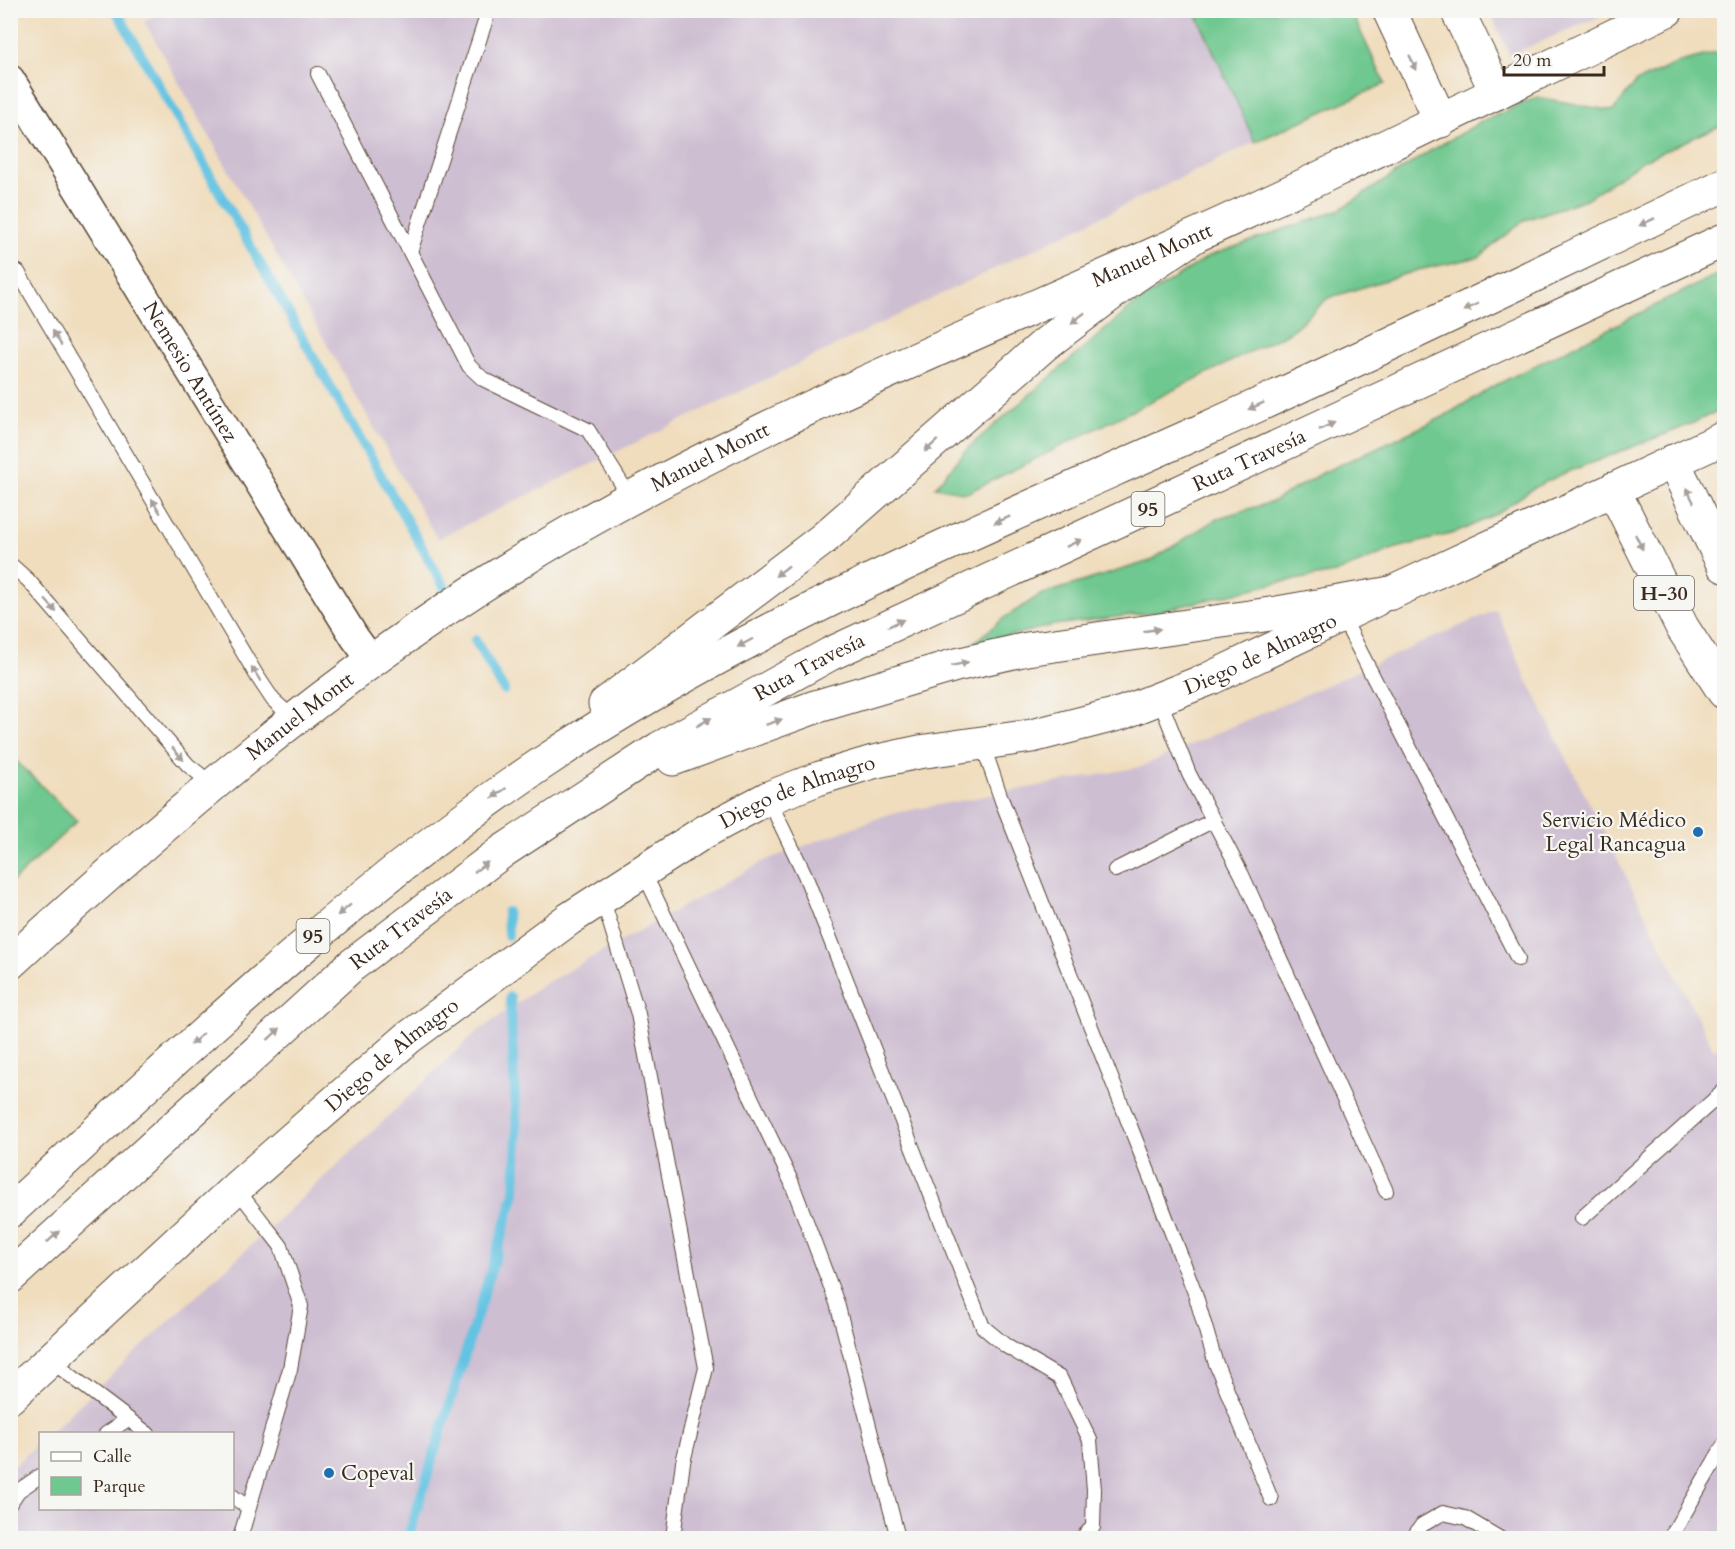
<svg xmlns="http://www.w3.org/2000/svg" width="1735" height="1549" viewBox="0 0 1735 1549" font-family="Cardo,serif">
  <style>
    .industrial { fill: #cebed1 }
    .green { fill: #6ec88f; stroke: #547956; stroke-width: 1.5 }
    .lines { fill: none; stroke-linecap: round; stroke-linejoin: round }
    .stream { stroke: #64c3e2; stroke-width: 10 }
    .lane-casing { stroke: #564536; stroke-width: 16 }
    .street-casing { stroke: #564536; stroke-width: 31 }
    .secondary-casing { stroke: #564536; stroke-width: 35 }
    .primary-casing { stroke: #564536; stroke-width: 35 }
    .highway-casing { stroke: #564536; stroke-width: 35 }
    .lane { stroke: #fff; stroke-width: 14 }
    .street { stroke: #fff; stroke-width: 28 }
    .secondary { stroke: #fff; stroke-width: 33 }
    .primary { stroke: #fff; stroke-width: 33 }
    .highway { stroke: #fff; stroke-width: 33 }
    .oneway { fill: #a79f9a }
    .poi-dot { fill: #1f6fb2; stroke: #f6f6f2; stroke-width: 2 }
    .labels { text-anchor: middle; stroke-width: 4.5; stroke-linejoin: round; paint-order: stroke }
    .shield { fill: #f6f6f2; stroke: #73675e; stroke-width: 1.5 }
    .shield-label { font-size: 20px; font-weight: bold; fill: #3b2a1e }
    .street-label { font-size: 21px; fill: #3b2a1e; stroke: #f6f6f2 }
    .poi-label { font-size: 21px; fill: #3b2a1e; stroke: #f6f6f2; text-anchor: end }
  </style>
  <rect width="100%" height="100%" fill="#f6f6f2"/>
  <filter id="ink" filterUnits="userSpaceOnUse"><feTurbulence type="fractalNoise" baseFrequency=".0167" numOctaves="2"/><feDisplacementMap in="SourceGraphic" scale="12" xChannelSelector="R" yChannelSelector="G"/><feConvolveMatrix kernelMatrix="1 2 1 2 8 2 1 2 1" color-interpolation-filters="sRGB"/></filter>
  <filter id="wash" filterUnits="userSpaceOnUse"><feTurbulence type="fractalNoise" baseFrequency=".008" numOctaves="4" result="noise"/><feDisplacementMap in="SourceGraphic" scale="24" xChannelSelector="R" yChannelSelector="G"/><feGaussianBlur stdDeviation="1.35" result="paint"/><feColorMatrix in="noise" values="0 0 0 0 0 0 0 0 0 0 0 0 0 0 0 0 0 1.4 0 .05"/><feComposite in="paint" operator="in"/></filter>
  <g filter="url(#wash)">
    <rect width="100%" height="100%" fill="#f0ddbd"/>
    <path class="industrial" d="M 165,10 L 1195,11 L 1255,142 L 437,539 L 144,21 Z
      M 1489,11 L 1613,11 L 1510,55 Z
      M 1496,610 L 1526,678 L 1714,1050 L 1724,1040 L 1724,1538 L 11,1538 L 11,1469 L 40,1441 L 40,1508 L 232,1508 L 232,1434 L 49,1433 L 348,1155 L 473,1035 L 544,984 L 766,860 L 889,814 L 1140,767 Z"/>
    <path class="green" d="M 1195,11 L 1351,11 L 1385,84 L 1255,142 Z
      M 1724,51 L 1724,124 L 1644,160 L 1586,199 L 1525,220 L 1479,257 L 1418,270 L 1328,298 L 1290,332 L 967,493 L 935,487 L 969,447 L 1135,304 L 1209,256 L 1341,209 L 1430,151 L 1481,122 L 1537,97 L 1613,111 L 1636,82 L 1680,62 Z
      M 1724,271 L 1724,408 L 1691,424 L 1560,475 L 1535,487 L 1498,513 L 1458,532 L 1393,549 L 1335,573 L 1276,583 L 1157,612 L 1054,625 L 971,645 L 1004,618 L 1040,595 L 1150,561 L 1218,518 L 1272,502 L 1320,474 L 1443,417 L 1490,388 Z
      M 11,756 L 77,821 L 11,883 Z"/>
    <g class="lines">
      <path class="stream" d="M 116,10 L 445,588
        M 475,640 L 504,690
        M 507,912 L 508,935
        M 408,1538 L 515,1193 L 517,1136 L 510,997"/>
    </g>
  </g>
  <g filter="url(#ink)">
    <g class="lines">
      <defs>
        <path id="lane" d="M 318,74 L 469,366 L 483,379 L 588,430 L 630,497
          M 410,252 L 485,22 L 486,10
          M 10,268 L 18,272 L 257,676 L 273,700 L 293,718
          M 10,564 L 28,580 L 188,765 L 212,784
          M 1342,616 L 1518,959
          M 1159,698 L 1189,774 L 1242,875 L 1386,1191
          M 982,743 L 1002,801 L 1160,1202 L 1195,1293 L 1215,1361 L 1271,1499
          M 768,798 L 805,875 L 983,1327 L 1006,1346 L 1060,1378 L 1090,1440 L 1094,1490 L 1093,1527 L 1082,1538
          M 1115,870 L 1214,820
          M 643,871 L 791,1181 L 837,1303 L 898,1538
          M 602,897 L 638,1014 L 706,1368 L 683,1462 L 673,1538
          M 236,1188 L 281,1246 L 301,1306 L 290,1369 L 240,1538
          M 1582,1218 L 1724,1091
          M 50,1360 L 148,1434
          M 106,1434 L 128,1419
          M 232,1496 L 249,1508
          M 10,1503 L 18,1491 L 40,1476
          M 1413,1538 L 1422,1525 L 1443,1513 L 1465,1518 L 1499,1538
          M 1670,1538 L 1724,1445"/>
        <g id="street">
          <path id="s1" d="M 10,79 L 355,638 L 372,661"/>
        </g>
        <g id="secondary">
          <path d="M 1389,10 L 1441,121"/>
          <path d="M 1457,10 L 1497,93"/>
          <path id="s2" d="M 10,963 C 168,819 329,680 510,568 C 713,441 935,352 1152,255 C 1326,178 1496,92 1667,10"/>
          <path id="s3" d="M 10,1397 L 236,1188 L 408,1038 L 569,919 L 704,832 L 768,798 L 820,778 L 873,762 L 919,752 L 1032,736 L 1122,713 L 1209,679 L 1375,600"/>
        </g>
        <path id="primary" d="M 1673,461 L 1724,566
          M 1613,489 L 1682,627 L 1724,692
          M 1391,593 L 1724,438"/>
        <g id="highway">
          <path d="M 605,704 L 823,539 L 1044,345 L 1132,278 L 1195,236"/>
          <path d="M 673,759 L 815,707 L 956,665 L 1027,649 L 1277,613 L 1391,593"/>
          <path d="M 10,1211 C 182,1053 350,892 544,762 C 749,625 978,531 1203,430 C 1378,352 1550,267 1724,185"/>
          <path id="s4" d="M 10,1277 L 351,966 L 503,851 L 660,748 L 830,654 L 1724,240"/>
        </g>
      </defs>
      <use href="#lane" class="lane-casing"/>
      <use href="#street" class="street-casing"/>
      <use href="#secondary" class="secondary-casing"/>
      <use href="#primary" class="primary-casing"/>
      <use href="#highway" class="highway-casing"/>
      <use href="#lane" class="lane"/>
      <use href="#street" class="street"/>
      <use href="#secondary" class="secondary"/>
      <use href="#primary" class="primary"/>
      <use href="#highway" class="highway"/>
    </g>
    <defs><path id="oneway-solid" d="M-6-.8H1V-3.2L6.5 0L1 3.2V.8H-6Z" transform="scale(1.5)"/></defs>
    <g class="oneway">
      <use href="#oneway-solid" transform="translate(1413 63) rotate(65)"/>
      <use href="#oneway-solid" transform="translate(1647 222) rotate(154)"/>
      <use href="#oneway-solid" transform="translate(1471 307) rotate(154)"/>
      <use href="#oneway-solid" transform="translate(1078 318) rotate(142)"/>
      <use href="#oneway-solid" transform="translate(57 338) rotate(-121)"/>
      <use href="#oneway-solid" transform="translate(1256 406) rotate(156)"/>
      <use href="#oneway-solid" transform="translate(1327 426) rotate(-25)"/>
      <use href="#oneway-solid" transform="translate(931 446) rotate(138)"/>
      <use href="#oneway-solid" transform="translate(1690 495) rotate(-116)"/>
      <use href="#oneway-solid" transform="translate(156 506) rotate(-121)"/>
      <use href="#oneway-solid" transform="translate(1002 520) rotate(156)"/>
      <use href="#oneway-solid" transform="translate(1639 542) rotate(64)"/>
      <use href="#oneway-solid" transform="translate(1074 543) rotate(-25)"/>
      <use href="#oneway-solid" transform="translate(782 571) rotate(142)"/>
      <use href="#oneway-solid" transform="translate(51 606) rotate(49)"/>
      <use href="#oneway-solid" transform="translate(896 623) rotate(-25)"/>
      <use href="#oneway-solid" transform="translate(1152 630) rotate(-8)"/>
      <use href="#oneway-solid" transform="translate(745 643) rotate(152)"/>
      <use href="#oneway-solid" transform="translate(960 664) rotate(-13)"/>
      <use href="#oneway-solid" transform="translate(256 674) rotate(-122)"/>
      <use href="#oneway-solid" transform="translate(704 722) rotate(-30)"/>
      <use href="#oneway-solid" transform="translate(774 722) rotate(-19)"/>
      <use href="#oneway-solid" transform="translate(178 754) rotate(49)"/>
      <use href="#oneway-solid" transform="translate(499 793) rotate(146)"/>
      <use href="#oneway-solid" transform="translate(481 867) rotate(-36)"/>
      <use href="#oneway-solid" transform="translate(344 910) rotate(141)"/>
      <use href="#oneway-solid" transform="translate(274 1034) rotate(-43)"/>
      <use href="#oneway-solid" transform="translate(197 1039) rotate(137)"/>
      <use href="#oneway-solid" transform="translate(53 1237) rotate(-43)"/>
    </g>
  </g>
  <g class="poi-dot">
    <circle cx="1698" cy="832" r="6"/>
    <circle cx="329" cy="1473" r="6"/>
  </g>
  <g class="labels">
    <g class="shield">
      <rect x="1131.5" y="492" width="33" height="34" rx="4.5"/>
      <rect x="1634" y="576" width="60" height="34" rx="4.5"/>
      <rect x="296.5" y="919" width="33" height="34" rx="4.5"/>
    </g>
    <g class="shield-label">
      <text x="1148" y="516">95</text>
      <text x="1664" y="600">H-30</text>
      <text x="313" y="943">95</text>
    </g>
    <g class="street-label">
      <text dy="7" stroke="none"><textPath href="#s2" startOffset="1353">Manuel Montt</textPath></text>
      <text dy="7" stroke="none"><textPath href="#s1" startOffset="344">Nemesio Antúnez</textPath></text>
      <text dy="7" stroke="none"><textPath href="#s2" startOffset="867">Manuel Montt</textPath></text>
      <text dy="7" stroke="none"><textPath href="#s4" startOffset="1496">Ruta Travesía</textPath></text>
      <text dy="7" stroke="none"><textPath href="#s3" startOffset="1485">Diego de Almagro</textPath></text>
      <text dy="7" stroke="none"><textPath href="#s4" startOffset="1010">Ruta Travesía</textPath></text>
      <text dy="7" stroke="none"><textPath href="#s2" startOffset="381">Manuel Montt</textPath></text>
      <text dy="7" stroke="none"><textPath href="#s3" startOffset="999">Diego de Almagro</textPath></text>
      <text dy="7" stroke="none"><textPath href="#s4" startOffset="524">Ruta Travesía</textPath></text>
      <text dy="7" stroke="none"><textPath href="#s3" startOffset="513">Diego de Almagro</textPath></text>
    </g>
    <g class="poi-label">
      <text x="1686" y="827">Servicio Médico<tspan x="1686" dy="24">Legal Rancagua</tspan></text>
      <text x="341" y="1480" text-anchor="start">Copeval</text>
    </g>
  </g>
  <rect width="1735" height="1549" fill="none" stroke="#f6f6f2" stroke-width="36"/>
  <rect x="39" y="1432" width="195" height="78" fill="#f6f6f2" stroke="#aba49d" stroke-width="1.5"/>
  <rect x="51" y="1452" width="30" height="9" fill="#ffffff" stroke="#aba49d" stroke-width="1.5"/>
  <text x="93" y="1462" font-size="18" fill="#3b2a1e">Calle</text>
  <rect x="51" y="1477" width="30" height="18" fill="#6ec88f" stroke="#aba49d" stroke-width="1.5"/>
  <text x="93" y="1492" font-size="18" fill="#3b2a1e">Parque</text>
  <path d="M1504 66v9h100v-9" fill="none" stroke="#3b2a1e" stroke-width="3"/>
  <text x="1513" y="66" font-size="18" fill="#3b2a1e" stroke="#f6f6f2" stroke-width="4.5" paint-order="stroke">20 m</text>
</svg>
